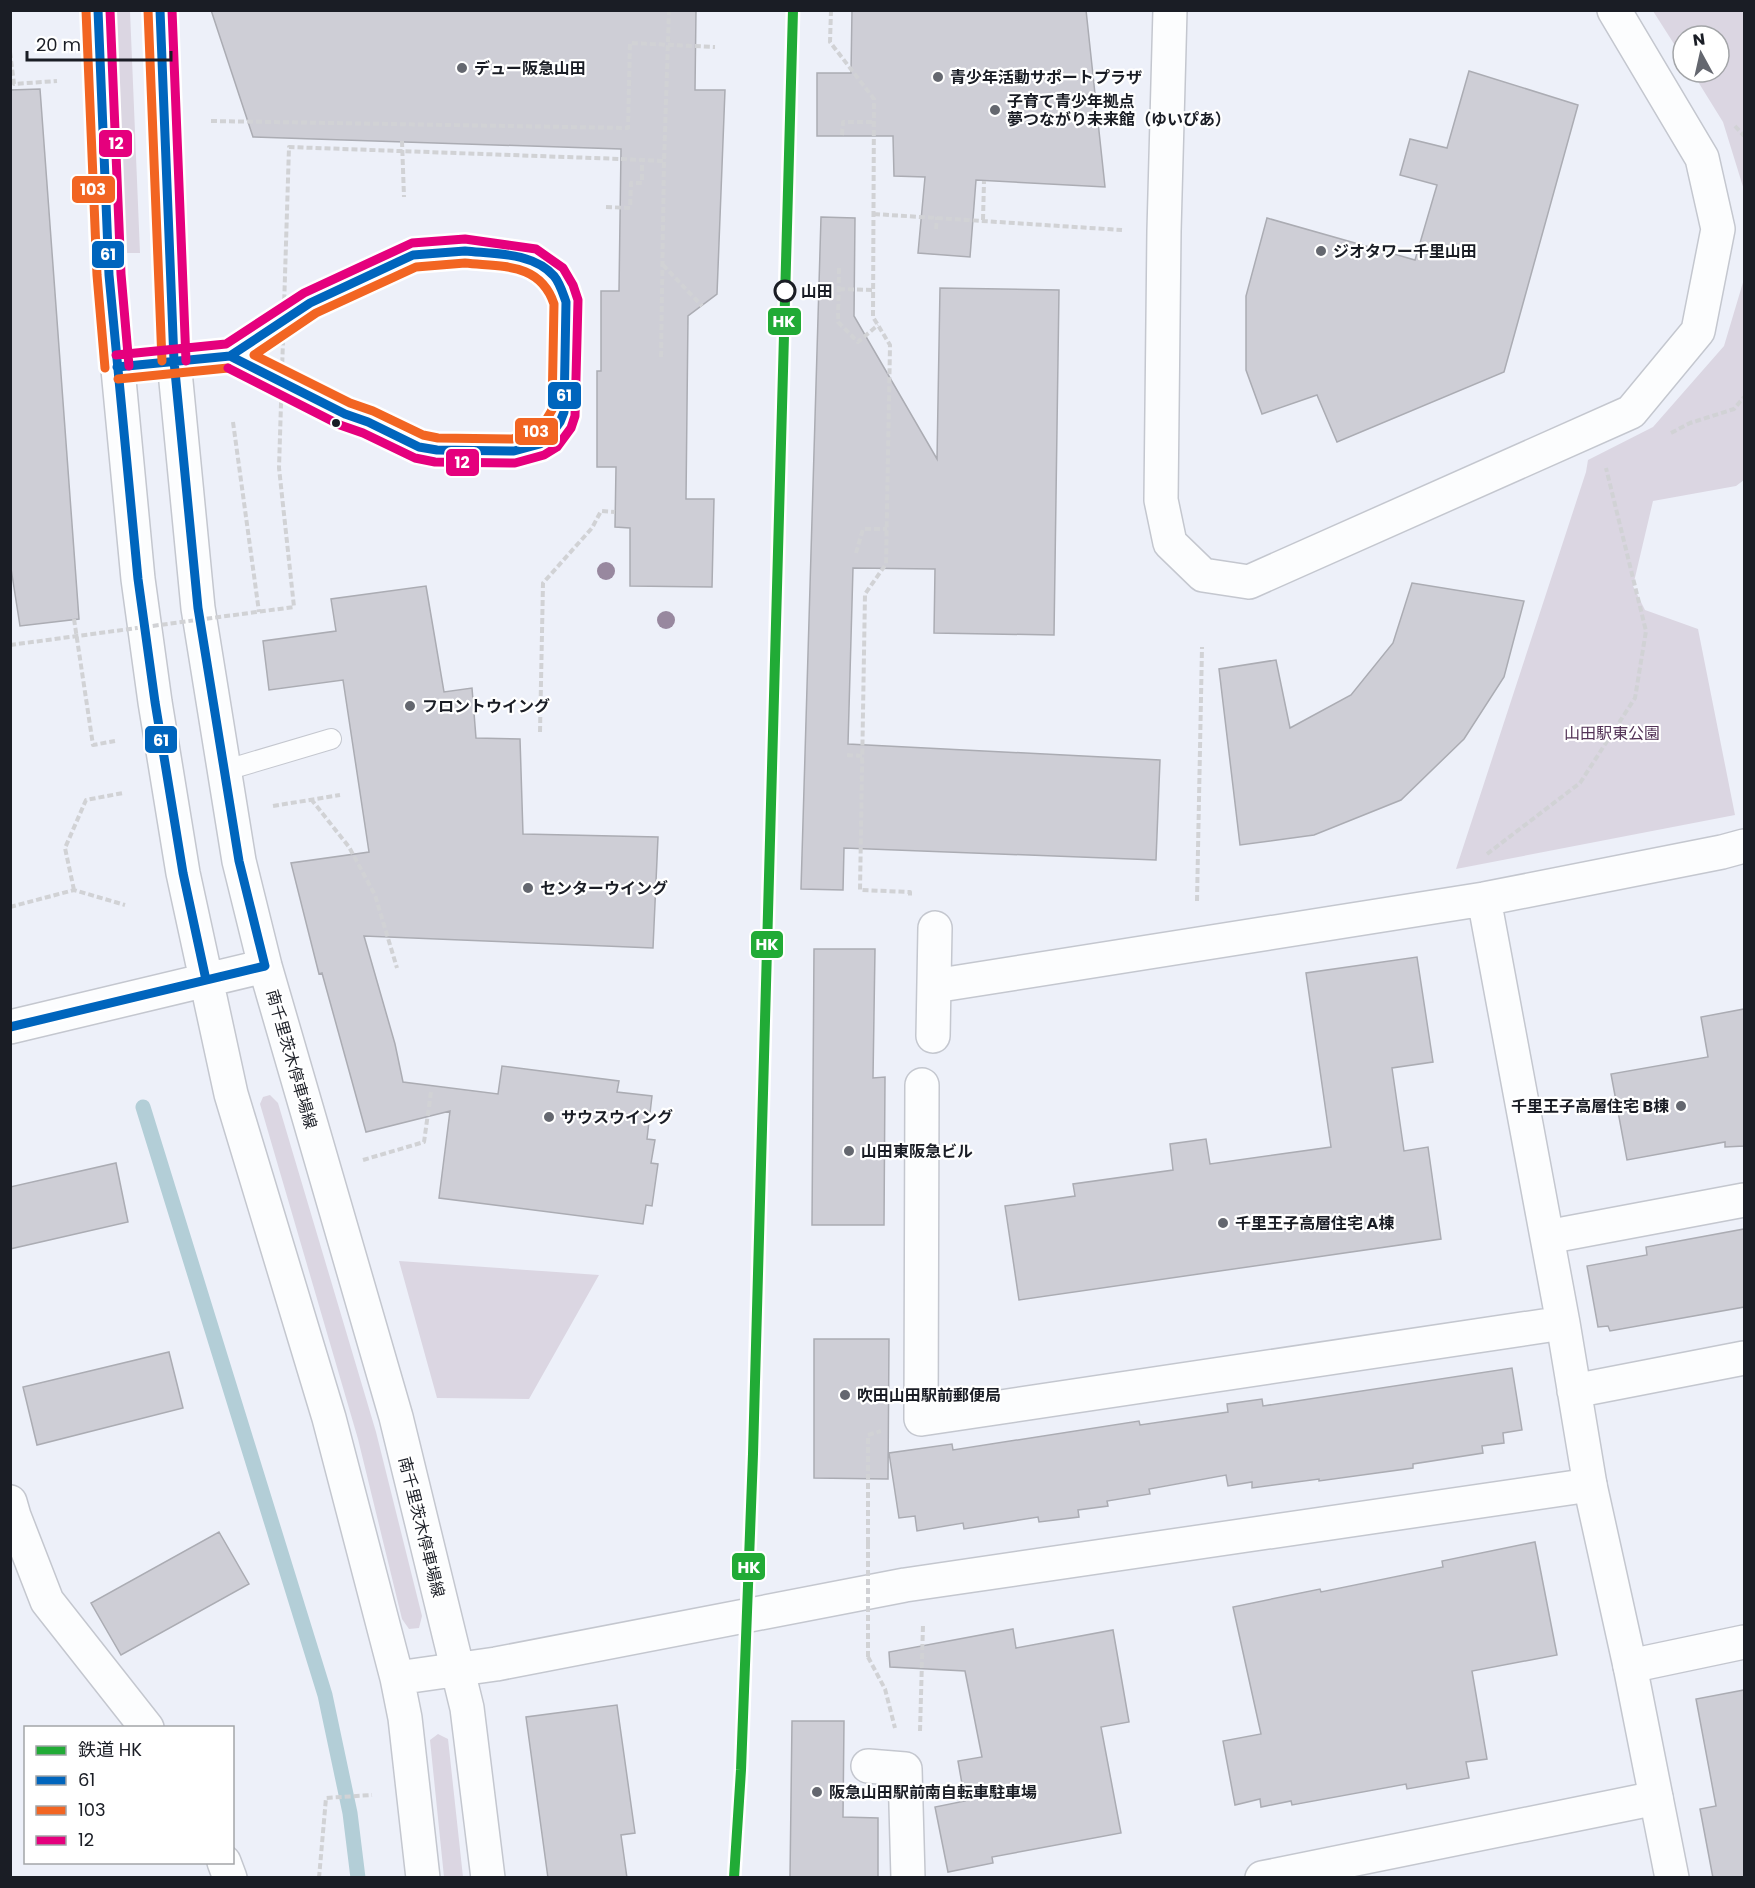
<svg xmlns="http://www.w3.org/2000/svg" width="1755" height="1888" viewBox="0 0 1755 1888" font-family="Poppins,'Noto Sans JP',sans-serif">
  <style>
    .green { fill: #dbd6e2 }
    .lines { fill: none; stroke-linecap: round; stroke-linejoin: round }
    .stream { stroke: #b3ced7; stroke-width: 15 }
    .building { fill: #ceced6; stroke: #abacb3; stroke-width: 1.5 }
    .lane-casing { stroke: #c4c7cf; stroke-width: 22 }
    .street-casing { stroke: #c4c7cf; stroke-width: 36 }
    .secondary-casing { stroke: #c4c7cf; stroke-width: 36 }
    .path { stroke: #d1d2d5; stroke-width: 4; stroke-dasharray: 6 3; stroke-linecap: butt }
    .lane { stroke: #fcfdfe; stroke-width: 20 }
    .street { stroke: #fcfdfe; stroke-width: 33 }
    .secondary { stroke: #fcfdfe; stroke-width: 33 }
    .path-bridge { stroke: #d1d2d5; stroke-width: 4; stroke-dasharray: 6 3; stroke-linecap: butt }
    .bus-1-casing { stroke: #fff; stroke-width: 14 }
    .bus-2-casing { stroke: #fff; stroke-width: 14 }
    .bus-3-casing { stroke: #fff; stroke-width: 14 }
    .bus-1 { stroke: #0065bd; stroke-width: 9 }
    .bus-2 { stroke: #f26522; stroke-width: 9 }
    .bus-3 { stroke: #e5007d; stroke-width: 9 }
    .rail-1-casing { stroke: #fff; stroke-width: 15 }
    .rail-1 { stroke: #21ab36; stroke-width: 10 }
    .tree { fill: #98889f }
    .poi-dot { fill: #64676f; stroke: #fff; stroke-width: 2 }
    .stop-dot { fill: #fff; stroke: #1a1d25; stroke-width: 3 }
    .bus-dot { fill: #1a1d25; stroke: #fff; stroke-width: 2 }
    .labels { text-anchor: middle; stroke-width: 4.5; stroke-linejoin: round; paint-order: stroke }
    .poi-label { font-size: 16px; font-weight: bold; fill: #1a1d25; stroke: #fff; text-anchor: start }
    .stop-label { font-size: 16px; font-weight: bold; fill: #1a1d25; stroke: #fff; text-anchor: start }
    .park-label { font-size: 16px; fill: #523256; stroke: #fff }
    .street-label { font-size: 16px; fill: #1a1d25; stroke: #fff }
    .line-badge { stroke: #fff; stroke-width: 2 }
    .badge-label { font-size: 16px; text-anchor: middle; font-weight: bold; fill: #fff }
  </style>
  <rect width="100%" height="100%" fill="#edf0f9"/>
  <path class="green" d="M 115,11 L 130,11 L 140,253 L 125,253 Z
    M 1653,11 L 1744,11 L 1744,190 L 1723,122 L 1692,72 L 1719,72 L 1719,36 L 1683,36 L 1683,58 Z
    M 1744,279 L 1744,480 L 1736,486 L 1653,501 L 1633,586 L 1645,610 L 1698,629 L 1735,815 L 1456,869 L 1586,472 L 1588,460 L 1653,427 L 1724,346 Z
    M 270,1095 L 278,1103 L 376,1432 L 422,1616 L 419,1628 L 409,1629 L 402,1619 L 358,1439 L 260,1104 L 263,1097 Z
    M 399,1261 L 599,1275 L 529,1399 L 437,1398 Z
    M 438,1734 L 448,1739 L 463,1877 L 444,1877 L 430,1740 Z"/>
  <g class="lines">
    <path class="stream" d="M 143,1107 L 325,1695 L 350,1813 L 358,1878"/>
  </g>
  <path class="building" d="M 211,10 L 696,10 L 695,90 L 725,90 L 717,294 L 688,316 L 686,499 L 714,499 L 712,587 L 630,586 L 630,528 L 615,527 L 616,467 L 597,467 L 597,371 L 601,371 L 601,291 L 619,291 L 621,149 L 253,137 Z
    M 852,10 L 1086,10 L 1105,187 L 976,180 L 970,257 L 918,253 L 925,177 L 894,176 L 893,136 L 817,136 L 817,73 L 851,73 Z
    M 1469,71 L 1578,105 L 1504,372 L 1337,442 L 1317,395 L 1262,414 L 1246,370 L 1246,296 L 1267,218 L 1415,260 L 1437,185 L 1400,175 L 1410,139 L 1447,148 Z
    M 40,89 L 79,619 L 20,626 L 10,562 L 10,90 Z
    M 821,217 L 855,218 L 854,316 L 937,459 L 940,288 L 1059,290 L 1054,635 L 934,633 L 935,569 L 853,568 L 848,744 L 1160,760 L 1156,860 L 844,848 L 843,890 L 801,889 Z
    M 1412,583 L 1524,601 L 1504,677 L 1464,739 L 1401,800 L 1314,835 L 1240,845 L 1219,669 L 1276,660 L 1290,728 L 1351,695 L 1393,643 Z
    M 426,586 L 444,692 L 472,688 L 476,738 L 520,739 L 523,834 L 658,837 L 653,948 L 364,936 L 395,1044 L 403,1082 L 498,1094 L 502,1066 L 619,1081 L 617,1092 L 652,1096 L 647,1139 L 655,1140 L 651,1163 L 658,1164 L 652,1206 L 646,1205 L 643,1224 L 439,1198 L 450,1111 L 366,1132 L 322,973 L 319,974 L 291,863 L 369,852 L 343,680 L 269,690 L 263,641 L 336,631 L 331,599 Z
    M 814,949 L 875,949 L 873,1078 L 885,1077 L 884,1225 L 812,1225 Z
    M 1417,957 L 1433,1062 L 1392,1068 L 1404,1151 L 1428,1147 L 1441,1239 L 1019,1300 L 1005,1206 L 1075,1196 L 1073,1184 L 1173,1170 L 1170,1144 L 1206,1139 L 1210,1164 L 1331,1147 L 1306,973 Z
    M 1744,1009 L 1744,1146 L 1725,1147 L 1725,1142 L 1627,1160 L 1611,1074 L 1708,1057 L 1701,1017 Z
    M 116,1163 L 128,1222 L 10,1249 L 10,1187 Z
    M 1744,1229 L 1744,1307 L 1610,1331 L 1608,1326 L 1598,1327 L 1587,1266 L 1647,1255 L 1646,1247 Z
    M 814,1339 L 889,1339 L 888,1479 L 814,1478 Z
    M 169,1352 L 183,1408 L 37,1445 L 23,1387 Z
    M 1512,1368 L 1522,1430 L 1503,1433 L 1504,1443 L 1482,1446 L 1483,1453 L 1413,1464 L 1413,1468 L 1319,1481 L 1319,1479 L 1252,1488 L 1252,1482 L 1228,1486 L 1226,1475 L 1149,1489 L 1150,1494 L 1107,1501 L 1108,1506 L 1078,1510 L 1079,1517 L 1039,1522 L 1038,1517 L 964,1529 L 963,1523 L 917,1531 L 915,1516 L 899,1518 L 889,1453 L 952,1444 L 953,1450 L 1139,1421 L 1140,1425 L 1228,1412 L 1227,1404 L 1262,1399 L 1263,1406 Z
    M 219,1532 L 249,1584 L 121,1655 L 91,1603 Z
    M 1535,1542 L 1557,1655 L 1472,1671 L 1487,1759 L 1466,1762 L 1469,1778 L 1407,1789 L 1406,1784 L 1292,1805 L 1291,1801 L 1261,1807 L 1260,1799 L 1235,1805 L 1223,1741 L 1261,1734 L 1233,1607 L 1320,1589 L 1321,1592 L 1443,1567 L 1442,1561 Z
    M 1013,1629 L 1016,1648 L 1113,1630 L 1129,1722 L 1101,1727 L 1121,1833 L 992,1857 L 993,1863 L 948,1872 L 935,1807 L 965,1801 L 958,1761 L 982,1757 L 965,1671 L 890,1667 L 889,1652 Z
    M 1744,1690 L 1744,1878 L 1713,1878 L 1700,1809 L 1716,1806 L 1696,1699 Z
    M 617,1705 L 635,1833 L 621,1835 L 627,1878 L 548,1878 L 526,1717 Z
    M 792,1721 L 844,1721 L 843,1817 L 878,1818 L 878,1878 L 790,1878 Z"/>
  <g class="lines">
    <defs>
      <path id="lane" d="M 117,367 L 230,356 L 310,303 L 413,255 L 465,251 L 511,256 L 532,260 L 554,276 L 562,290 L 566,302 L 564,412 L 560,422 L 548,439 L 540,444 L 514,451 L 437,450 L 419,447 L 368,422 L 345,414 L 230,356
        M 223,771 L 331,739"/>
      <path id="street" d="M 1170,10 L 1164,231 L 1161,500 L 1170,543 L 1203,575 L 1249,582 L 1631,412 L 1698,331 L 1718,229 L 1702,158 L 1614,10
        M 1484,899 L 1563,1323 L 1590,1485
        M 934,986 L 1484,899 L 1722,852 L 1744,846
        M 933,1036 L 935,928
        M 922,1085 L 921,1419 L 1563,1323
        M 1547,1237 L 1744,1200
        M 1574,1391 L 1744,1358
        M 10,1502 L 14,1516 L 47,1601 L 147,1728
        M 1630,1666 L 1744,1642
        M 868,1766 L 905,1769 L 908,1878
        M 224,1862 L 230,1878
        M 1262,1878 L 1656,1798"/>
      <path id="secondary" d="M 98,10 L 109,275 L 138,579 L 155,702 L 183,873 L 231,1094 L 329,1418 L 397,1678 L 405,1718 L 423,1878
        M 160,10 L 174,361 L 198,608 L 239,861 L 265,966 L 396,1417 L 467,1708 L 488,1878
        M 10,1027 L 265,966
        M 397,1678 L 496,1664 L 905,1585 L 1590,1485 L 1630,1666 L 1672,1878"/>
    </defs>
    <use href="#lane" class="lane-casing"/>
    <use href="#street" class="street-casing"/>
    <use href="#secondary" class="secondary-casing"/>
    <path class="path" d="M 831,10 L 830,42 L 874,99 L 873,317 L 890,345 L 886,564 L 865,594 L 860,890 L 910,892 L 910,896
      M 10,52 L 14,84 L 57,81
      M 211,121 L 628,128 L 630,43 L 715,47
      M 1735,126 L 1744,136
      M 842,135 L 843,122 L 874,122
      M 402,141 L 404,197
      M 621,159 L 664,161
      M 606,207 L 630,208 L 631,183 L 642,183 L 642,160
      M 874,214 L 1122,230
      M 983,220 L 984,181
      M 936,229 L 937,217
      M 663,265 L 702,306
      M 839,268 L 838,322 L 858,342 L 878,325
      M 839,289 L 873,290
      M 661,357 L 664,161 L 669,10
      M 233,422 L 259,612
      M 1671,433 L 1690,423 L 1734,409 L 1744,397
      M 856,553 L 863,529 L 887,529
      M 74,619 L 93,745 L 115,741
      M 540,732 L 543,583 L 592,528 L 601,511 L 615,512
      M 847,755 L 862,756
      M 311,799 L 349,847 L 375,895 L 397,968
      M 273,806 L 340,795
      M 1487,854 L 1580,783 L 1635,698 L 1646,631 L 1606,468
      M 74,890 L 65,848 L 86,800 L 123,793
      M 1197,901 L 1202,647
      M 10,907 L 74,890 L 125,905
      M 363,1160 L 424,1142 L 431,1092
      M 868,1543 L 868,1435 L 881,1431
      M 868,1657 L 885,1689 L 895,1728
      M 920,1731 L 923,1625
      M 319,1878 L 326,1798 L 372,1795"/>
    <use href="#lane" class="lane"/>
    <use href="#street" class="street"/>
    <use href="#secondary" class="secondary"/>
    <path class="path-bridge" d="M 10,645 L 294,607 L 279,468 L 289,147 L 621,159
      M 868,1543 L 868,1657"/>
    <defs>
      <path id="bus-1" d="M 98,10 L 109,275 L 138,579 L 155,702 L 183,873 L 206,980
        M 465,251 C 494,254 533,252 554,276 C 560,283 563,294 566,302 L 564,412 L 560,422 L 548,439 L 540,444 L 514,451 L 437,450 L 419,447 L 368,422 L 345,414 L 230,356 L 310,303 L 413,255 Z
        M 117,367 L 230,356
        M 10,1027 L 265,966 L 239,861 L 198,608 L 174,361 L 160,10"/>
      <path id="bus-2" d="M 86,10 L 97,275 L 105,368
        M 148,10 L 162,361
        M 465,263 C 501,267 540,262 554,304 L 552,410 L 540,430 L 512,439 L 438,438 L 423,435 L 373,411 L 350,403 L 254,355 L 316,313 L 416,267 Z
        M 118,379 L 228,368"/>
      <path id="bus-3" d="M 110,10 L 121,274 L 129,366
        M 172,10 L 186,361
        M 116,355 L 226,344 L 304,293 L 412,243 L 465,239 L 536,249 L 563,268 L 573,285 L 578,300 L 575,416 L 571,428 L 557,447 L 544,455 L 515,463 L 435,462 L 415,458 L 363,433 L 340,425 L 228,368"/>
    </defs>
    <use href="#bus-1" class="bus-1-casing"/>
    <use href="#bus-2" class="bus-2-casing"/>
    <use href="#bus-3" class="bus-3-casing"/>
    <use href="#bus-1" class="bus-1"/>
    <use href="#bus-2" class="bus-2"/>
    <use href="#bus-3" class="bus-3"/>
    <defs>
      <path id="rail-1" d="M 734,1878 L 741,1770 L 753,1454 L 793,10"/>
    </defs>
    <use href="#rail-1" class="rail-1-casing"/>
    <use href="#rail-1" class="rail-1"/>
  </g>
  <g class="tree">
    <circle cx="606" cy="571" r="9"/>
    <circle cx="666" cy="620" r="9"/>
  </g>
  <g class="poi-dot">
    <circle cx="462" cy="68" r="6"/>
    <circle cx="938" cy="77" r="6"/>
    <circle cx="995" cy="110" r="6"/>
    <circle cx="1321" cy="251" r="6"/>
    <circle cx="410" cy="706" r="6"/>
    <circle cx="528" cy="888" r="6"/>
    <circle cx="1681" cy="1106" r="6"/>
    <circle cx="549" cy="1117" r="6"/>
    <circle cx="849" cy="1151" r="6"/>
    <circle cx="1223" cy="1223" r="6"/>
    <circle cx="845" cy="1395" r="6"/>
    <circle cx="817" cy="1792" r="6"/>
  </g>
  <circle class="stop-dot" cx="785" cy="291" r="10"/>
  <circle class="bus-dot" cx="336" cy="423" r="5"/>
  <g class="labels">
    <g class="poi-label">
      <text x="474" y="74">デュー阪急山田</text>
      <text x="950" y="83">青少年活動サポートプラザ</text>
      <text x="1007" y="107">子育て青少年拠点<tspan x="1007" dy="18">夢つながり未来館（ゆいぴあ）</tspan></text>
      <text x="1333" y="257">ジオタワー千里山田</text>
      <text x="422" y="712">フロントウイング</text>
      <text x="540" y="894">センターウイング</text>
      <text x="1669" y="1112" text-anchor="end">千里王子高層住宅 B棟</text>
      <text x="561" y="1123">サウスウイング</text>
      <text x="861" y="1157">山田東阪急ビル</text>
      <text x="1235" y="1229">千里王子高層住宅 A棟</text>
      <text x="857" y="1401">吹田山田駅前郵便局</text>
      <text x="829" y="1798">阪急山田駅前南自転車駐車場</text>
    </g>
    <g class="stop-label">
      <text x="801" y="297">山田</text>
    </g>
    <g class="park-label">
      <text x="1612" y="739">山田駅東公園</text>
    </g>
    <g class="street-label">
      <text transform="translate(292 1059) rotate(74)" y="6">南千里茨木停車場線</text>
      <text transform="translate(422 1527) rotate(76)" y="6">南千里茨木停車場線</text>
    </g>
  </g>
  <g class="line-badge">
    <rect x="98" y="129" width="35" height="29" rx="6" fill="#e5007d"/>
    <rect x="71" y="175" width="45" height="29" rx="6" fill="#f26522"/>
    <rect x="91" y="240" width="34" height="29" rx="6" fill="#0065bd"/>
    <rect x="767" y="307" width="35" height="29" rx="6" fill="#21ab36"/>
    <rect x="547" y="381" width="35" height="29" rx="6" fill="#0065bd"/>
    <rect x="514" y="417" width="45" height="29" rx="6" fill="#f26522"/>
    <rect x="445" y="448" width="35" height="29" rx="6" fill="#e5007d"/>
    <rect x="144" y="725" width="34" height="29" rx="6" fill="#0065bd"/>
    <rect x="750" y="930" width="34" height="29" rx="6" fill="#21ab36"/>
    <rect x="731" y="1552" width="35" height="29" rx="6" fill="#21ab36"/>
  </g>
  <g class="badge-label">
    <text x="116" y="149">12</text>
    <text x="93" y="195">103</text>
    <text x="108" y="260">61</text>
    <text x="784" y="327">HK</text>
    <text x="564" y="401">61</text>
    <text x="536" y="437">103</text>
    <text x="462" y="468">12</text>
    <text x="161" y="746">61</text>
    <text x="767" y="950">HK</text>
    <text x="749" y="1573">HK</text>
  </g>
  <rect width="1755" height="1888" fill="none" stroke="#1a1d25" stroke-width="24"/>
  <rect x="24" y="1726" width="210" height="138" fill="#ffffff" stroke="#a3a5a8" stroke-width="1.5"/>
  <rect x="36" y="1746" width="30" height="9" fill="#21ab36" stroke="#a3a5a8" stroke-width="1.5"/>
  <text x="78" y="1756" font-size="18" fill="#1a1d25">鉄道 HK</text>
  <rect x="36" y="1776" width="30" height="9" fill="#0065bd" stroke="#a3a5a8" stroke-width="1.5"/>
  <text x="78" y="1786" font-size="18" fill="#1a1d25">61</text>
  <rect x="36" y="1806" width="30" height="9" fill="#f26522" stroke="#a3a5a8" stroke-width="1.5"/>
  <text x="78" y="1816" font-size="18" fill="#1a1d25">103</text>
  <rect x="36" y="1836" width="30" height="9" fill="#e5007d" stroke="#a3a5a8" stroke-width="1.5"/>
  <text x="78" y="1846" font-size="18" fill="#1a1d25">12</text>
  <g transform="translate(1701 54) rotate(352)"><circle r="28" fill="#ffffff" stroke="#a3a5a8" stroke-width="1.5"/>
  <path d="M0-4.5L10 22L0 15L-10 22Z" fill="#64676f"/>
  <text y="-9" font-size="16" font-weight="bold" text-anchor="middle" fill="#1a1d25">N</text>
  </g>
  <path d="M27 51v9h144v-9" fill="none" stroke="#1a1d25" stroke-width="3"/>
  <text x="36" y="51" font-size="18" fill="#1a1d25" stroke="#ffffff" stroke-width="4.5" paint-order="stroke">20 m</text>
</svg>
